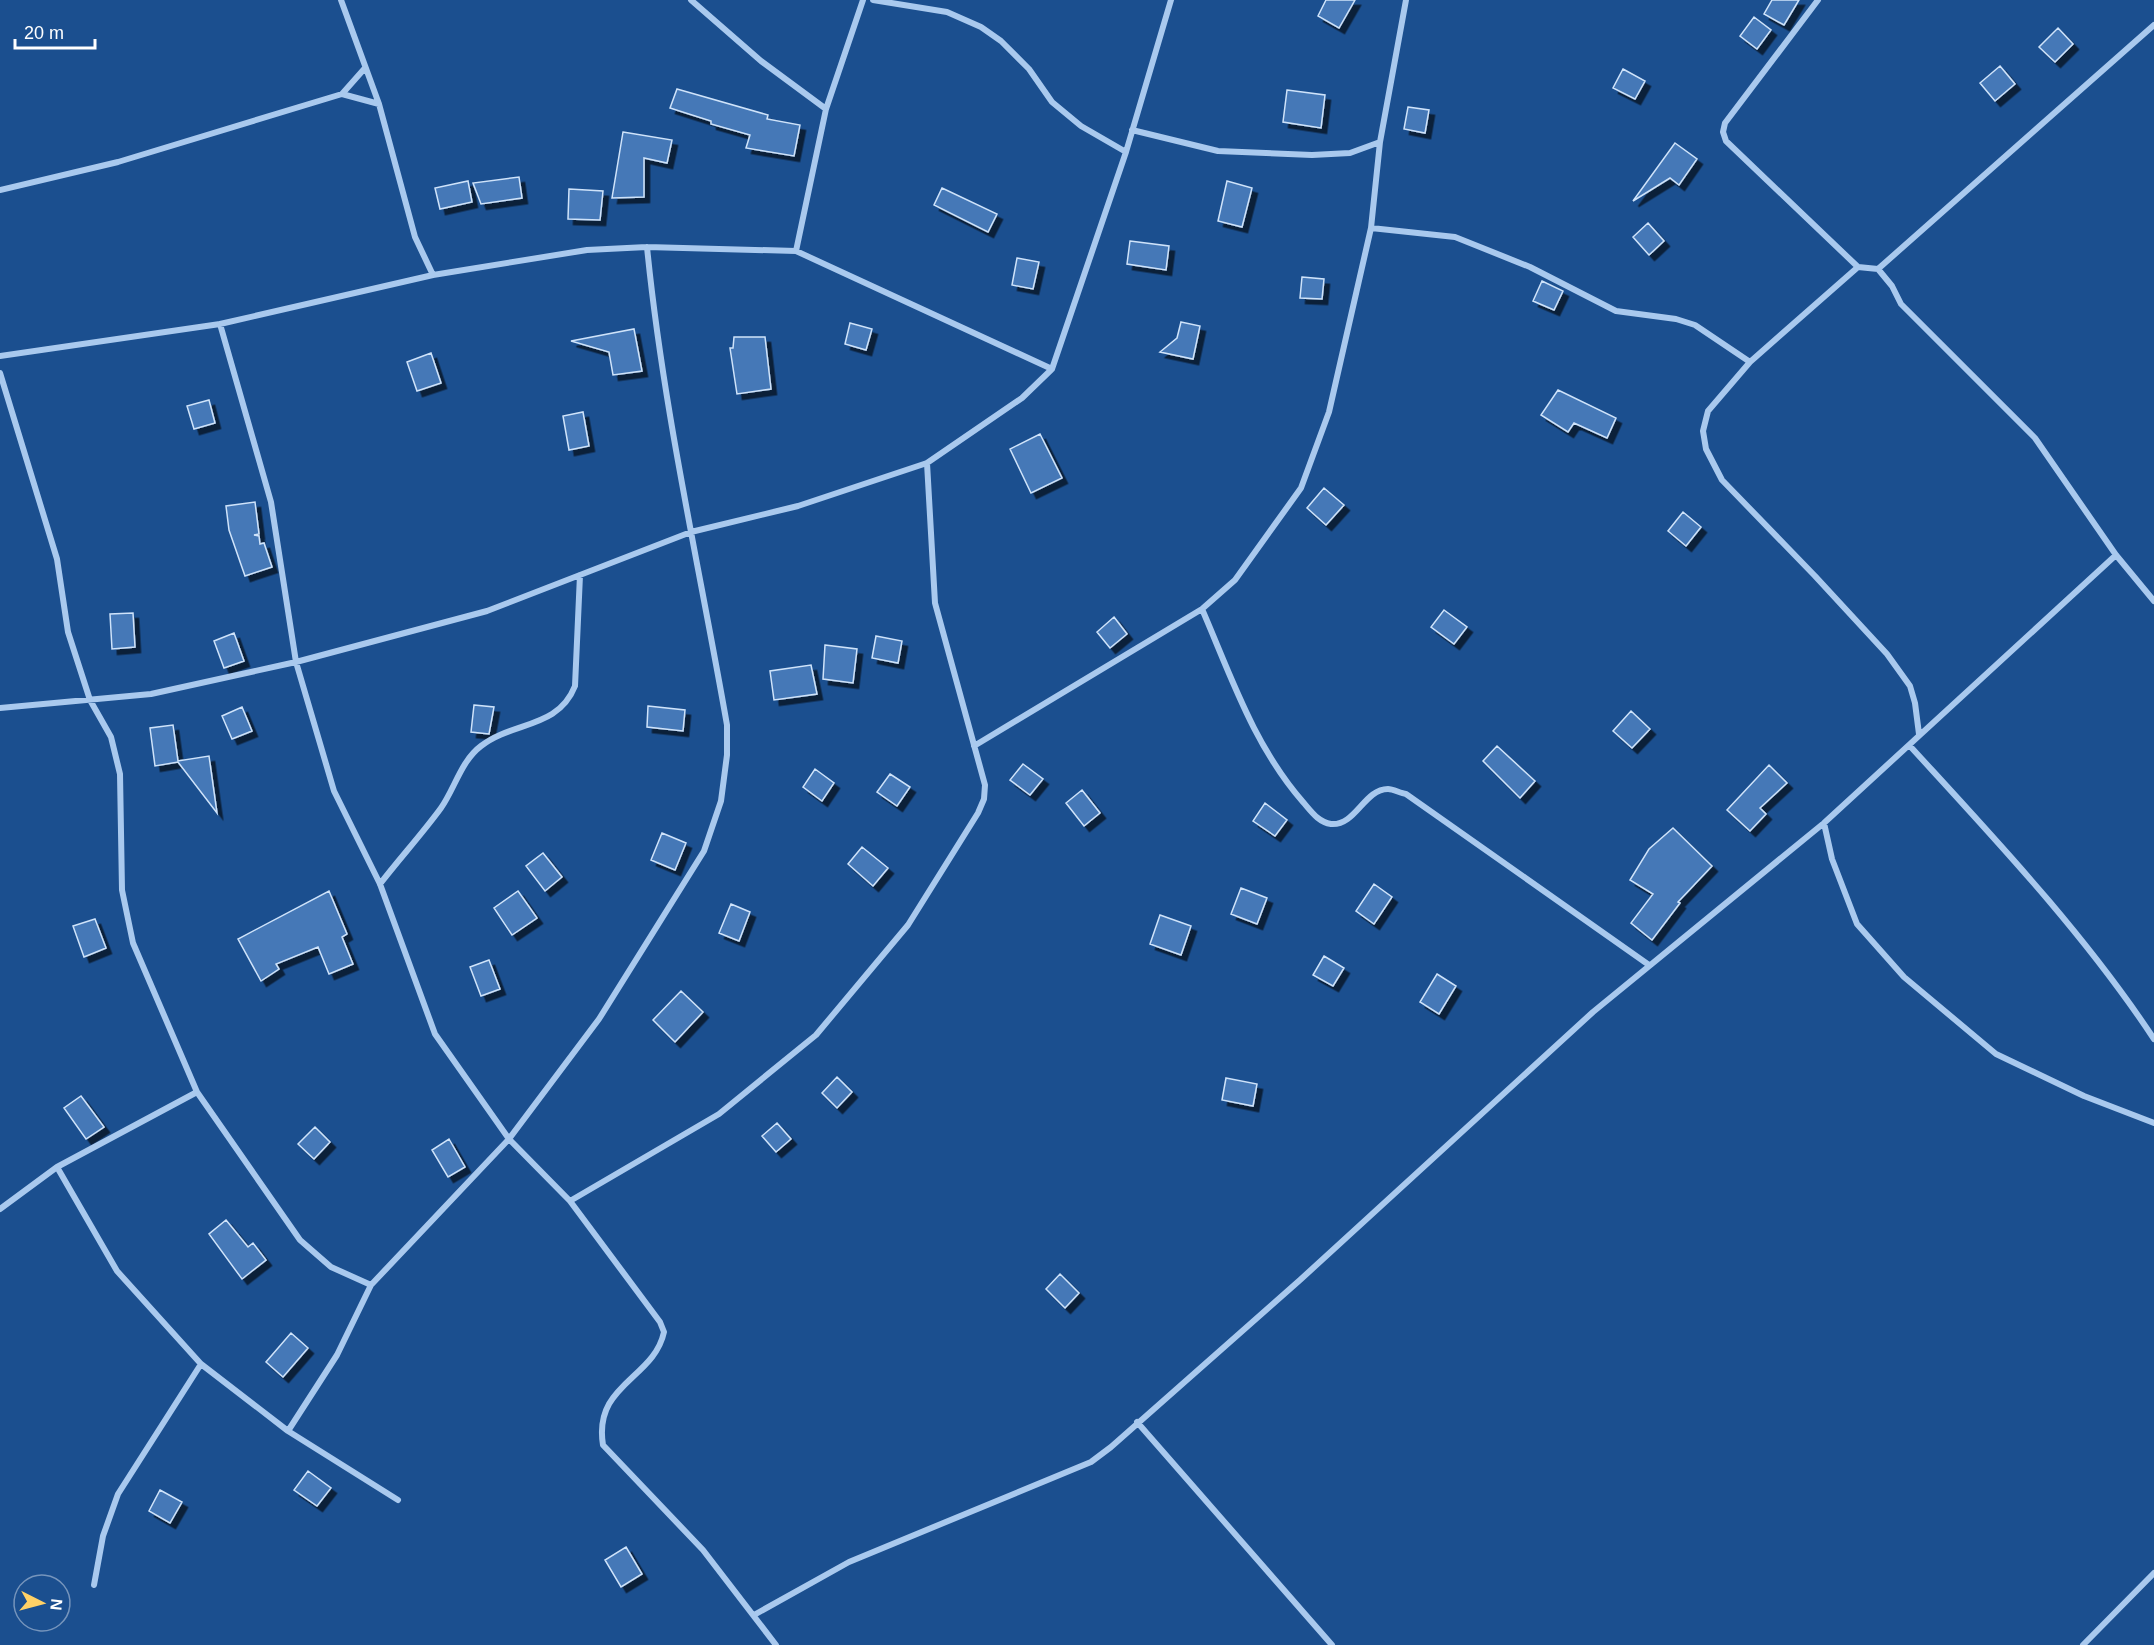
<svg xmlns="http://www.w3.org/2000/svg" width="2154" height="1645" viewBox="0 0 2154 1645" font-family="Helvetica,sans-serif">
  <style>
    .building { fill: #4478b7; stroke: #cfe3fa; stroke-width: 1.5; filter: url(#shadow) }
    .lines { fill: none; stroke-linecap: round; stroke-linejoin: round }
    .street { stroke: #a9c9ee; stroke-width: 6 }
  </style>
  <defs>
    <filter id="shadow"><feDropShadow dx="5.5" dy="5.5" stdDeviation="0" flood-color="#0009"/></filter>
  </defs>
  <rect width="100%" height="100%" fill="#1b4f8f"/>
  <path class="building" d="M 1326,0 L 1355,0 L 1339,28 L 1318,16 Z
    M 1772,0 L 1799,0 L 1784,25 L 1764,14 Z
    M 1754,17 L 1771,30 L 1757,49 L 1740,36 Z
    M 2058,28 L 2073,44 L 2055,62 L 2039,47 Z
    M 2000,66 L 2015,84 L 1995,101 L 1980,83 Z
    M 1623,69 L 1645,81 L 1635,99 L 1613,88 Z
    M 677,89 L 768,115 L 767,119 L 800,125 L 794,156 L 746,148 L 750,135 L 711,124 L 711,121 L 670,108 Z
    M 1287,90 L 1325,95 L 1321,128 L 1283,122 Z
    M 1408,107 L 1429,110 L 1425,133 L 1404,129 Z
    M 623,132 L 672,140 L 667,163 L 644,158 L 644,197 L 612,198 Z
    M 1675,143 L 1697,159 L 1679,185 L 1670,178 L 1633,201 Z
    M 519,177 L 522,198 L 481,204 L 473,183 Z
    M 468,181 L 472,202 L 440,209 L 435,188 Z
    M 1227,181 L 1252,188 L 1242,227 L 1218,221 Z
    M 942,188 L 997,214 L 988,232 L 934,205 Z
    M 569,189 L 603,191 L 600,220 L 568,219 Z
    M 1648,223 L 1664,241 L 1649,255 L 1633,237 Z
    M 1130,241 L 1169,246 L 1166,270 L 1127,264 Z
    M 1017,258 L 1039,262 L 1033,289 L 1012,285 Z
    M 1302,277 L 1324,279 L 1322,299 L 1300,298 Z
    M 1542,281 L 1563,291 L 1554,310 L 1533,301 Z
    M 1181,322 L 1200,326 L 1193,359 L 1160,352 L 1177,338 Z
    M 850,323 L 872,329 L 866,350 L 845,344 Z
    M 634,329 L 642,371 L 613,375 L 609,352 L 571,341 Z
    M 734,337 L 765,337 L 771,389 L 737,394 L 730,348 L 733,348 Z
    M 431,353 L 441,383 L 417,391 L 407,362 Z
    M 1558,390 L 1616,418 L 1607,438 L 1574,423 L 1568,432 L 1541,415 Z
    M 209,400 L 215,423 L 194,429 L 187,406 Z
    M 583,412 L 589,446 L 569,450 L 563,416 Z
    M 1040,434 L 1062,478 L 1031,493 L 1010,449 Z
    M 1324,488 L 1344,505 L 1326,525 L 1307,508 Z
    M 255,502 L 259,534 L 254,535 L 259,536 L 260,544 L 264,543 L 272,567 L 245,576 L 229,530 L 226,506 Z
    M 1683,512 L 1701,527 L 1686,546 L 1668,531 Z
    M 1444,610 L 1467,627 L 1454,644 L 1431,627 Z
    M 133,613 L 135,647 L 112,649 L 110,614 Z
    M 1114,617 L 1127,634 L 1110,648 L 1097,632 Z
    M 234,633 L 244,661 L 224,668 L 214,641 Z
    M 876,636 L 902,641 L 898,663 L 872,658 Z
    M 825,645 L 857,649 L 853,683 L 823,679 Z
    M 811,665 L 817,694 L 774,700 L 770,671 Z
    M 474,705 L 494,707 L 489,734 L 471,732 Z
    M 648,706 L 685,710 L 683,731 L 647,727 Z
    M 242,707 L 252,731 L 232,739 L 222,716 Z
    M 1631,711 L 1650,729 L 1632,748 L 1613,731 Z
    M 173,725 L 178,761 L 209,756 L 217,813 L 178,762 L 155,766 L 150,728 Z
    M 1497,746 L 1535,781 L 1520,798 L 1483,761 Z
    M 1023,764 L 1043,779 L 1030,795 L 1010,780 Z
    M 1769,765 L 1787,783 L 1760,808 L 1766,814 L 1750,831 L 1727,810 Z
    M 815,769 L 834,783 L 822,801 L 803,787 Z
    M 890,774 L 910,787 L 897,806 L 877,792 Z
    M 1082,790 L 1100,813 L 1084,826 L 1066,803 Z
    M 1265,803 L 1287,820 L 1275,836 L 1253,821 Z
    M 1673,828 L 1712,866 L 1678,902 L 1680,903 L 1652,940 L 1631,923 L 1653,894 L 1630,880 L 1649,849 Z
    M 662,833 L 686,843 L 675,870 L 651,860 Z
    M 862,847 L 888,868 L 873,886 L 848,864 Z
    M 543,853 L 562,877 L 545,891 L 526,866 Z
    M 1374,884 L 1392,897 L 1374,924 L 1356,911 Z
    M 1241,888 L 1267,898 L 1257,924 L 1231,914 Z
    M 329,891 L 347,934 L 342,937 L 353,964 L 329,974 L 318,947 L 276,964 L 279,969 L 261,981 L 238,939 Z
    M 518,891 L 537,918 L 512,935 L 494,908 Z
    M 731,904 L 750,912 L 739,941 L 719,933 Z
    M 1160,915 L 1191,926 L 1181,955 L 1150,944 Z
    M 95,919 L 106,948 L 84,957 L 73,926 Z
    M 1324,956 L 1344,968 L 1333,986 L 1313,975 Z
    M 489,960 L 500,989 L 481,996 L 470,967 Z
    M 1437,974 L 1456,986 L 1439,1014 L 1420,1002 Z
    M 681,991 L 703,1012 L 675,1042 L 653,1020 Z
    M 837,1077 L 852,1092 L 837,1108 L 822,1093 Z
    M 1226,1078 L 1257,1084 L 1253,1106 L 1222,1100 Z
    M 81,1096 L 104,1127 L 86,1139 L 64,1108 Z
    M 777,1123 L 791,1139 L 776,1152 L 762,1136 Z
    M 315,1127 L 330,1142 L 314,1159 L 298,1144 Z
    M 449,1139 L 465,1167 L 448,1177 L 432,1150 Z
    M 226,1220 L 248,1247 L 253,1243 L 266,1260 L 242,1279 L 209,1234 Z
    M 1060,1274 L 1079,1293 L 1065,1308 L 1046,1289 Z
    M 291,1333 L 308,1348 L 283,1377 L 266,1362 Z
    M 308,1471 L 331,1488 L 317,1506 L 294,1490 Z
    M 160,1490 L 182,1502 L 170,1523 L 149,1511 Z
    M 626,1547 L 642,1574 L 621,1587 L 605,1560 Z"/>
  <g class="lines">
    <path class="street" d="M 341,0 L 379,104 L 415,237 L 433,275
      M 691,0 L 761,61 L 826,109
      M 873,0 L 947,12 L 981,27 L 1001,41 L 1029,69 L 1052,102 L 1081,126 L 1126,152
      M 1818,0 L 1725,123 L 1723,132 L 1726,141 L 1858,267 L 1878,269 L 1892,286 L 1901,304 L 2035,438 L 2116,555 L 2154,601
      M 342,94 L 379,104
      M 1132,130 L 1218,151 L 1312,155 L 1350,153 L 1380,142
      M 0,190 L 118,162 L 342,94 L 365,68
      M 1371,228 L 1455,237 L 1530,267 L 1616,311 L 1676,319 L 1695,325 L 1750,362
      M 796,251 L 826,109 L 863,0
      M 1858,267 L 1750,362 L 1708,411 L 1703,431 L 1706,449 L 1722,480 L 1815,576 L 1887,654 L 1910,686 L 1915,703 L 1919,734
      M 1878,269 L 2154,25
      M 220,324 L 271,502 L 296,662 L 334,791 L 380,884 L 435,1034 L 509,1139 L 570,1201 L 660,1322 L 664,1332 C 654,1379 593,1384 603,1445 L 703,1550 L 776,1645
      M 0,356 L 220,324 L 433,275 L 587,250 L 647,247 L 796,251 L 1052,369
      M 0,373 L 57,559 L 68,632 L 90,700 L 111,737 L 120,774 L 122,890 L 133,943 L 197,1092 L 300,1240 L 331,1267 L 371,1285
      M 1202,609 C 1231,676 1254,746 1303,802 C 1311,811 1318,822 1331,824 C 1356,826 1364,789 1388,789 C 1393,789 1400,793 1406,794 L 1649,965
      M 0,708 L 151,694 L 296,662 L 487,611 L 691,532 L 798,506 L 927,463 L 1022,398 L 1052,369 L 1126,152 L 1171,0
      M 1909,745 C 1995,839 2084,933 2154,1039
      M 974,746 L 1202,609 L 1235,580 L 1301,488 L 1329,412 L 1371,228 L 1380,142 L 1406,0
      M 1824,823 L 1832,859 L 1857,924 L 1904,977 L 1996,1054 L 2084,1096 L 2154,1123
      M 380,884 C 400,858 422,834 441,808 C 455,788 461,761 481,746 C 513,721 558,729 575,686 L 580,575
      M 57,1167 L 117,1271 L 201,1364 L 288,1431 L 398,1500
      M 570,1201 L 719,1114 L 816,1035 L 908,925 L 978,813 L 984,799 L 985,785 L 935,603 L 927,463
      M 0,1209 L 57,1167 L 197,1092
      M 1137,1422 L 1332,1645
      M 288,1431 L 337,1355 L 371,1285 L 509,1139 L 599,1019 L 704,851 L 721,801 L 727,755 L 727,725 C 699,565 663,408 647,247
      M 94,1585 L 103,1536 L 118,1494 L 201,1364
      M 754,1615 L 849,1562 L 1091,1462 L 1111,1447 L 1300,1280 L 1593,1012 L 1824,823 L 2116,555
      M 2083,1645 L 2154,1573"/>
  </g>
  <g transform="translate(42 1603) rotate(96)"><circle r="28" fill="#1b4f8f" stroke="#7695bc" stroke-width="1.5"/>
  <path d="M0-4.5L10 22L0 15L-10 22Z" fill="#ffd166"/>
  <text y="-9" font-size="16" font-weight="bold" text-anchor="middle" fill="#ffffff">N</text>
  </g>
  <path d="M15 39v9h80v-9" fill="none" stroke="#ffffff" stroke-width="3"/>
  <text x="24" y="39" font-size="18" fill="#ffffff" stroke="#1b4f8f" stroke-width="4.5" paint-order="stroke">20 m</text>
</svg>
